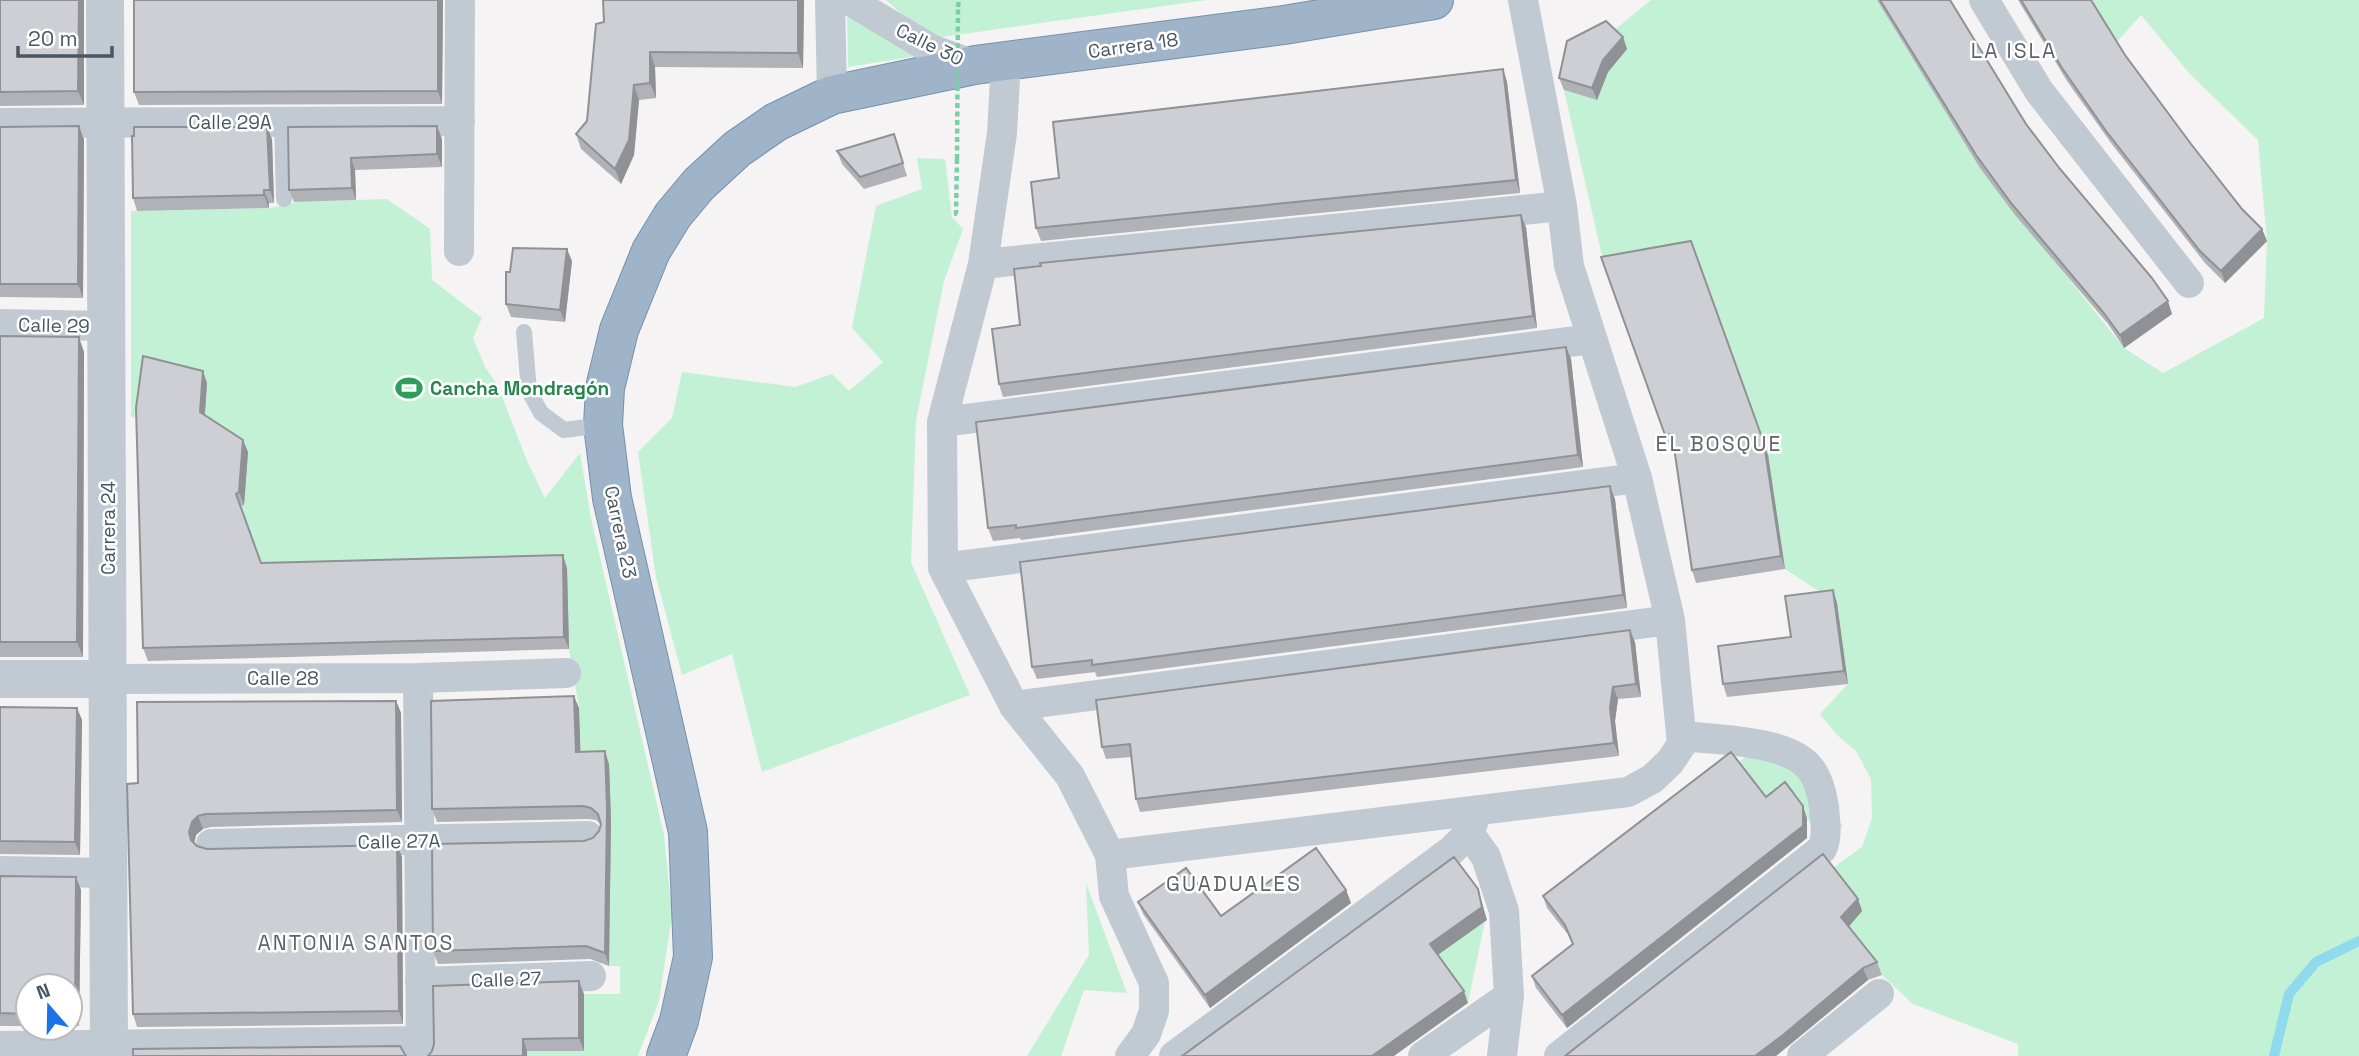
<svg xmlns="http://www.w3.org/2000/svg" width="2359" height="1056" viewBox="0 0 2359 1056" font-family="'Space Grotesk',sans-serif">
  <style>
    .green { fill: #c3f1d5 }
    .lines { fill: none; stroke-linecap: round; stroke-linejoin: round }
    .stream { stroke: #90daee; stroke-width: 10 }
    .trunk-casing { stroke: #7690ad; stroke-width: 40 }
    .path { stroke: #7ad0a6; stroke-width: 4.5; stroke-dasharray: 5 3.5; stroke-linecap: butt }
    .service { stroke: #c1cad2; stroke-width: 16 }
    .minor { stroke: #c1cad2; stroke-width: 30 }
    .tertiary { stroke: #c1cad2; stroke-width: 38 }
    .trunk { stroke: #9fb4c9; stroke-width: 38 }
    .path-bridge { stroke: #7ad0a6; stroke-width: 4.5; stroke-dasharray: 5 3.5; stroke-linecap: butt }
    .wall { fill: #b0b2b7 }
    .shaded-wall { fill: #909195 }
    .building { fill: #cdcfd5; stroke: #909195; stroke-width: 2 }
    .labels { text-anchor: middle; stroke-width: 5; stroke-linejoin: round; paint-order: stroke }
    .street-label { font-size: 19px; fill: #4a5661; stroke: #fff }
    .leisure-label { font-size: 19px; font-weight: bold; fill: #27864d; stroke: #fff; text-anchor: start }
    .neighbourhood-label { font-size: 21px; letter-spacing: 2px; fill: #5f6368; stroke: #fff }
  </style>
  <rect width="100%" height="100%" fill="#f5f3f3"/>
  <path class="green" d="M 886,0 L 1207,0 L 934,38 L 914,25 Z
    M 1651,0 L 1877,0 L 1981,169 L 2124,348 L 2163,373 L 2264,318 L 2267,241 L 2258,140 L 2189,73 L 2141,15 L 2114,45 L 2087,0 L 2359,0 L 2359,1056 L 2018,1056 L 2018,1044 L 1913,1004 L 1882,975 L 1846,930 L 1830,870 L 1862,847 L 1872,818 L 1871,779 L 1856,751 L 1837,735 L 1820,714 L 1848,684 L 1837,603 L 1785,569 L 1768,457 L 1605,269 L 1564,90 L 1597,100 L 1611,33 Z
    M 847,10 L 924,55 L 848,67 Z
    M 917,158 L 945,159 L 952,217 L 963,229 L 944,281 L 916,420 L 911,562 L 970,695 L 762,772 L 732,654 L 682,675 L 656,577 L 638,452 L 672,418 L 682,372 L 795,387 L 832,374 L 849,391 L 883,362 L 852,328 L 876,206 L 922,189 Z
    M 387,199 L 430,229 L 432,280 L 482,318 L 473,338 L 485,367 L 497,384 L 527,461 L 545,498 L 580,453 L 591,518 L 664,835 L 672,915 L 659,1001 L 638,1056 L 527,1056 L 527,1051 L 584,994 L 620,994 L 620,966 L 609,966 L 610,820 L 581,765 L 579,708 L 569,649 L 252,576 L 140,418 L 131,417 L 131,211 L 269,208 L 298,202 Z
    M 1773,736 L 1843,826 L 1824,840 L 1789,795 L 1771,809 L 1736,764 Z
    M 1086,883 L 1127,993 L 1084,990 L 1061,1056 L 1027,1056 L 1089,955 Z
    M 1485,921 L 1468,1003 L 1434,957 Z"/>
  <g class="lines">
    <path class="stream" d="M 2274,1056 L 2289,994 L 2316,962 L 2359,941"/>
    <defs>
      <path id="trunk" d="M 666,1056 L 679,1021 L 693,957 L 688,832 L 612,498 L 603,425 L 605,388 L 619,330 L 651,251 L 673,215 L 699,184 L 737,149 L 776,122 L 832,95 L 975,65 L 1284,25 L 1434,0"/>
    </defs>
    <use href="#trunk" class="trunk-casing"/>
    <path class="path" d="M 958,7 L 959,0
      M 957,159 L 956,214 L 960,214"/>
    <path class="service" d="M 282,123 L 284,199
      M 524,332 L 529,391 L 541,413 L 564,430 L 603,425"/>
    <path class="minor" d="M 830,0 L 832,95
      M 849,0 L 931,49 L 975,65
      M 1984,0 L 2039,91 L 2189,283
      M 1006,61 L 1002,133 L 983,264 L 942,422 L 943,568 L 1014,706 L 1070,776 L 1110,855 L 1114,896 L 1154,983 L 1154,1011 L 1146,1034 L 1130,1056
      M 0,123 L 460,121
      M 459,251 L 460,0
      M 983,264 L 1562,206
      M 0,324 L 107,326
      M 942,422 L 1592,339
      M 943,568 L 1637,478
      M 418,678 L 421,1056
      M 108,679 L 418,678 L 566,673
      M 1014,706 L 1670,620
      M 1469,833 L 1486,857 L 1504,911 L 1509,996 L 1502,1056
      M 211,844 L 588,836
      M 1110,855 L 1628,792 L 1652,779 L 1670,762 L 1682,744 L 1670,620 L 1637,478 L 1569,266 L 1562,206 L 1523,0
      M 0,871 L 108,873
      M 420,982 L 591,976
      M 0,1046 L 421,1041
      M 1174,1056 L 1452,850 L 1469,833 L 1478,810
      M 1423,1056 L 1509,996
      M 1559,1056 L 1822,849 C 1828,836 1825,821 1824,807 C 1822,793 1818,777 1808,766 C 1784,740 1717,740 1683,736
      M 1802,1056 L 1879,994"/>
    <path class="tertiary" d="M 105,0 L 109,1056
      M 0,679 L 108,679"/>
    <use href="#trunk" class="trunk"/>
    <path class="path-bridge" d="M 957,159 L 958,7"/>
  </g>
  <path class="wall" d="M 0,0 L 84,0 L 84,105 L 0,106 Z
    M 134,0 L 443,0 L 442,104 L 139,105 L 134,92 Z
    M 603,0 L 804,0 L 803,68 L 655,67 L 656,98 L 639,100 L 634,155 L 621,184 L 581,149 L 576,134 L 587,121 L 604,22 Z
    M 1877,0 L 1950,0 L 2026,124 L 2172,314 L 2124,348 L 2108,324 L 2015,215 L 1980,168 Z
    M 2018,0 L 2091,0 L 2125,55 L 2191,144 L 2242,209 L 2262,229 L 2267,241 L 2225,283 L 2205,263 L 2111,143 L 2067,81 Z
    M 1623,37 L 1627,49 L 1608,72 L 1597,100 L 1564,90 L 1559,78 Z
    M 1503,69 L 1507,82 L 1520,193 L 1041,241 L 1036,228 L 1059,178 Z
    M 79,126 L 84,140 L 83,298 L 0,297 L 0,127 Z
    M 288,127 L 442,139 L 442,167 L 355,170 L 356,200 L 294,202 L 289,190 Z
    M 894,134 L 907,176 L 864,189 L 842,164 L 837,151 Z
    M 272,139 L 274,203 L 269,203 L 269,208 L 137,211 L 133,198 Z
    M 1526,227 L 1537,328 L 1003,397 L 999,384 L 1020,325 Z
    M 1601,257 L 1768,455 L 1785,569 L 1696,583 L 1692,570 L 1674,447 L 1670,448 Z
    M 572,261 L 565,322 L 511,317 L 506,304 L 510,272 Z
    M 0,336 L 84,352 L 83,657 L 0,657 Z
    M 1566,347 L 1571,359 L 1583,467 L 1021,540 L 1020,538 L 993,541 L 988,528 Z
    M 207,383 L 205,415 L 243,440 L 248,452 L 244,505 L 240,506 L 261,563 L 567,568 L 569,649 L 148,661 L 143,648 Z
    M 1615,499 L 1627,608 L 1097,677 L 1095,672 L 1037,679 L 1032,667 Z
    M 1833,590 L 1837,603 L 1848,684 L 1727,697 L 1723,684 L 1791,637 Z
    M 1635,642 L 1641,697 L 1618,699 L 1615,721 L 1619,756 L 1140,812 L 1136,799 L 1131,757 L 1106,759 L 1102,747 Z
    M 396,701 L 401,713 L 402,822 L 211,827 L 203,829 L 196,835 L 194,843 L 197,846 L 207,849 L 397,845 L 402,857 L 403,1024 L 137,1027 L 133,1014 L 138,783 Z
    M 0,707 L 77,708 L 82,720 L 80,855 L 0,854 Z
    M 579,708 L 580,752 L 609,764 L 611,820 L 609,966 L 590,959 L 438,964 L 433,951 L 584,841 L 593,838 L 599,831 L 601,825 L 596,820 L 588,819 L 437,822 L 432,809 Z
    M 1766,797 L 1803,806 L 1807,819 L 1807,838 L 1567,1028 L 1536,988 L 1532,976 L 1573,945 L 1570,937 L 1547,908 L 1543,896 Z
    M 0,876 L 76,877 L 81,890 L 79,1026 L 70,1026 L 70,986 L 28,986 L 28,1026 L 0,1026 Z
    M 1346,890 L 1351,903 L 1210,1008 L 1143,914 L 1138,902 L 1221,916 Z
    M 1858,899 L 1862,911 L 1849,926 L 1877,962 L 1882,975 L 1868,980 L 1776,1056 L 1565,1056 Z
    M 584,994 L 584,1051 L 527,1051 L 428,1056 Z"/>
  <path class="shaded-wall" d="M 79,0 L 84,0 L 84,105 L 78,91 Z
    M 438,0 L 443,0 L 442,104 L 438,91 Z
    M 798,0 L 804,0 L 803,68 L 798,53 Z
    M 1623,37 L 1627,49 L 1608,72 L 1597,100 L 1592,88 L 1603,60 Z
    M 650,52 L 655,67 L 656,98 L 650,83 Z
    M 1503,69 L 1507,82 L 1520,193 L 1516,180 Z
    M 634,85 L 639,100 L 634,155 L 621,184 L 615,169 Z
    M 79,126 L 84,140 L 83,298 L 78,284 Z
    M 437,126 L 442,139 L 442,167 L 437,154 Z
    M 267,127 L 272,139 L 274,203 L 270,190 Z
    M 351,158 L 355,170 L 356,200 L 352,188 Z
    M 264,190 L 269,203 L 269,208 L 264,195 Z
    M 1521,215 L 1526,227 L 1537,328 L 1533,316 Z
    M 2262,229 L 2267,241 L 2225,283 L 2221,271 Z
    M 1691,241 L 1768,455 L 1785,569 L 1781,556 Z
    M 567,249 L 572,261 L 565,322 L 560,310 Z
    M 2168,301 L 2172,314 L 2124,348 L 2120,335 Z
    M 79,337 L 84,352 L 83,657 L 77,642 Z
    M 1566,347 L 1571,359 L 1583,467 L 1578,455 Z
    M 203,371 L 207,383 L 204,424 L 200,412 Z
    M 243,440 L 248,452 L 244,505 L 239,492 Z
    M 1610,486 L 1615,499 L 1627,608 L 1623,595 Z
    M 563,555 L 567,568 L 569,649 L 564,637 Z
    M 1833,590 L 1837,603 L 1848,684 L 1844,671 Z
    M 1630,630 L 1635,642 L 1641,697 L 1636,684 Z
    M 1613,687 L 1618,699 L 1615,721 L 1619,756 L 1614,743 L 1610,708 Z
    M 574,696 L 579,708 L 581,765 L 576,752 Z
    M 396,701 L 401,713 L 402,822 L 397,810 Z
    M 77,708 L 82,720 L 80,855 L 75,842 Z
    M 605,751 L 609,764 L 611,820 L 609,966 L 605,953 Z
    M 1803,806 L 1807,819 L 1807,838 L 1567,1028 L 1562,1015 Z
    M 198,816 L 203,829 L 196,835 L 194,845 L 189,832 L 192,822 Z
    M 397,845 L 402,857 L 403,1024 L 399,1011 Z
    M 76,877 L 81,890 L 79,1026 L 75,1014 Z
    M 1478,889 L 1487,920 L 1435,957 L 1430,944 Z
    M 1346,890 L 1351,903 L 1210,1008 L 1205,995 Z
    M 1858,899 L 1862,911 L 1846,930 L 1841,917 Z
    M 1863,968 L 1868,980 L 1787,1047 L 1776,1056 L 1755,1056 Z
    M 579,981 L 584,994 L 584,1051 L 579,1038 Z
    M 1464,991 L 1468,1003 L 1394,1056 L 1372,1056 Z
    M 523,1039 L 527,1051 L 527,1056 L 523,1056 Z"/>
  <path class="building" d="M 0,0 L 79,0 L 78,91 L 0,92 Z
    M 134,0 L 438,0 L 438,91 L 134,92 Z
    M 603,0 L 798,0 L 798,53 L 650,52 L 650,83 L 634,85 L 629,140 L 615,169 L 576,134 L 587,121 L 596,24 L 604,22 Z
    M 1880,0 L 1950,0 L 2026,124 L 2060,169 L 2152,278 L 2168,301 L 2120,335 L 2103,312 L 2011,203 L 1976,155 Z
    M 2021,0 L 2091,0 L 2125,55 L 2191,144 L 2242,209 L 2262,229 L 2221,271 L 2200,251 L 2106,131 L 2062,68 Z
    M 1606,21 L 1623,37 L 1603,60 L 1592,88 L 1559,78 L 1567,41 Z
    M 1503,69 L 1516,180 L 1036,228 L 1031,182 L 1059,178 L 1053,122 Z
    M 79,126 L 78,284 L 0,284 L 0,127 Z
    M 437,126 L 437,154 L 351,158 L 352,188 L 289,190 L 288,127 Z
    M 134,127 L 267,127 L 270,190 L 264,190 L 264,195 L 133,198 L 132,136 L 134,136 Z
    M 894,134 L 903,163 L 860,177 L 837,151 Z
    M 1521,215 L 1533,316 L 999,384 L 992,329 L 1020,325 L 1014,269 L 1041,266 L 1040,263 Z
    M 1691,241 L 1764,443 L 1781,556 L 1692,570 L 1672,434 L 1665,435 L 1601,257 Z
    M 513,248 L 567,249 L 560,310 L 506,304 L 506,272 L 510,272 Z
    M 0,336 L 79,337 L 77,642 L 0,642 Z
    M 1566,347 L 1578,455 L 1016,528 L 1016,525 L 988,528 L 976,422 Z
    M 143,356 L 203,371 L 200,412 L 243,440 L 239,492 L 236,494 L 261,563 L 563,555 L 564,637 L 143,648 L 136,408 Z
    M 1610,486 L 1623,595 L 1092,665 L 1092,660 L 1032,667 L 1020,562 Z
    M 1833,590 L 1844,671 L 1723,684 L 1718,646 L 1791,637 L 1785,596 Z
    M 1630,630 L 1636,684 L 1613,687 L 1610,708 L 1614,743 L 1136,799 L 1130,744 L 1102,747 L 1096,700 Z
    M 574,696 L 576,752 L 605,751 L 607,807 L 605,953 L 586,946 L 433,951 L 432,844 L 584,841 L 593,838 L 599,831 L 601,824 L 598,814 L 591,808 L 583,806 L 432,809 L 431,701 Z
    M 396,701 L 397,810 L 206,814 L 198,816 L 192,822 L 189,832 L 191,840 L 197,846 L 207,849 L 397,845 L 399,1011 L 133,1014 L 127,784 L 138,783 L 137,702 Z
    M 0,707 L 77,708 L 75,842 L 0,841 Z
    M 1731,752 L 1766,797 L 1785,782 L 1803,806 L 1803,826 L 1562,1015 L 1532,976 L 1573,944 L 1565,925 L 1543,896 Z
    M 1316,848 L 1346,890 L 1205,995 L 1138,902 L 1186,868 L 1221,916 Z
    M 1823,854 L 1858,899 L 1841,917 L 1877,962 L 1863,968 L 1783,1035 L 1755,1056 L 1565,1056 Z
    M 1454,857 L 1478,889 L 1482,907 L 1430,944 L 1464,991 L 1372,1056 L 1182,1056 Z
    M 0,876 L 76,877 L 75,1014 L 70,1014 L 70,986 L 28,986 L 28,1014 L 0,1013 Z
    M 579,981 L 579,1038 L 523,1039 L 523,1056 L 428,1056 L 432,1051 L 434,1044 L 433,986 Z
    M 400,1046 L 406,1056 L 133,1056 L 133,1049 Z"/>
  <defs>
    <symbol id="stadium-bare" viewBox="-9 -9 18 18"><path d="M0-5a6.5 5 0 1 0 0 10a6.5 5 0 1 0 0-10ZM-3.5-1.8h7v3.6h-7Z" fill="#2e9e5b" stroke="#fff" stroke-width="2.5" paint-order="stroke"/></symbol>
  </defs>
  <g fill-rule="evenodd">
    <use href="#stadium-bare" x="390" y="369" width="38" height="38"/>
  </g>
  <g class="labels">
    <g class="street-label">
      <text transform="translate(930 44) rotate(26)" y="7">Calle 30</text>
      <text transform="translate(1133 45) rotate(-8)" y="7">Carrera 18</text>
      <text x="230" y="129">Calle 29A</text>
      <text transform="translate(54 325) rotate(1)" y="7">Calle 29</text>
      <text transform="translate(108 528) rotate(-90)" y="7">Carrera 24</text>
      <text transform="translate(621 532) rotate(78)" y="7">Carrera 23</text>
      <text x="283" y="685">Calle 28</text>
      <text transform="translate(399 841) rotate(-1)" y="7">Calle 27A</text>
      <text transform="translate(506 979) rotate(-2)" y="7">Calle 27</text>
    </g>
    <g class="leisure-label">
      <text x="430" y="395">Cancha Mondragón</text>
    </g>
    <g class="neighbourhood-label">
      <text x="2014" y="58">LA ISLA</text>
      <text x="1719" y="451">EL BOSQUE</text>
      <text x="1234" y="891">GUADUALES</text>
      <text x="356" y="950">ANTONIA SANTOS</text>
    </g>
  </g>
  <g transform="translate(49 1007) rotate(340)"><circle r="33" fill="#ffffff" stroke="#b7bbc0" stroke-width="2"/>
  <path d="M0-5L12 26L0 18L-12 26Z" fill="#1a73e8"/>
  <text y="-10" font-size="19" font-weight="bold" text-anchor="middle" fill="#4a5661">N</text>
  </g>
  <path d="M18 46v10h94v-10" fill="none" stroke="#4a5661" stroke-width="3.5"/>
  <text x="28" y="46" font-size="21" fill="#4a5661" stroke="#ffffff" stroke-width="5" paint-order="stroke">20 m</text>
</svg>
